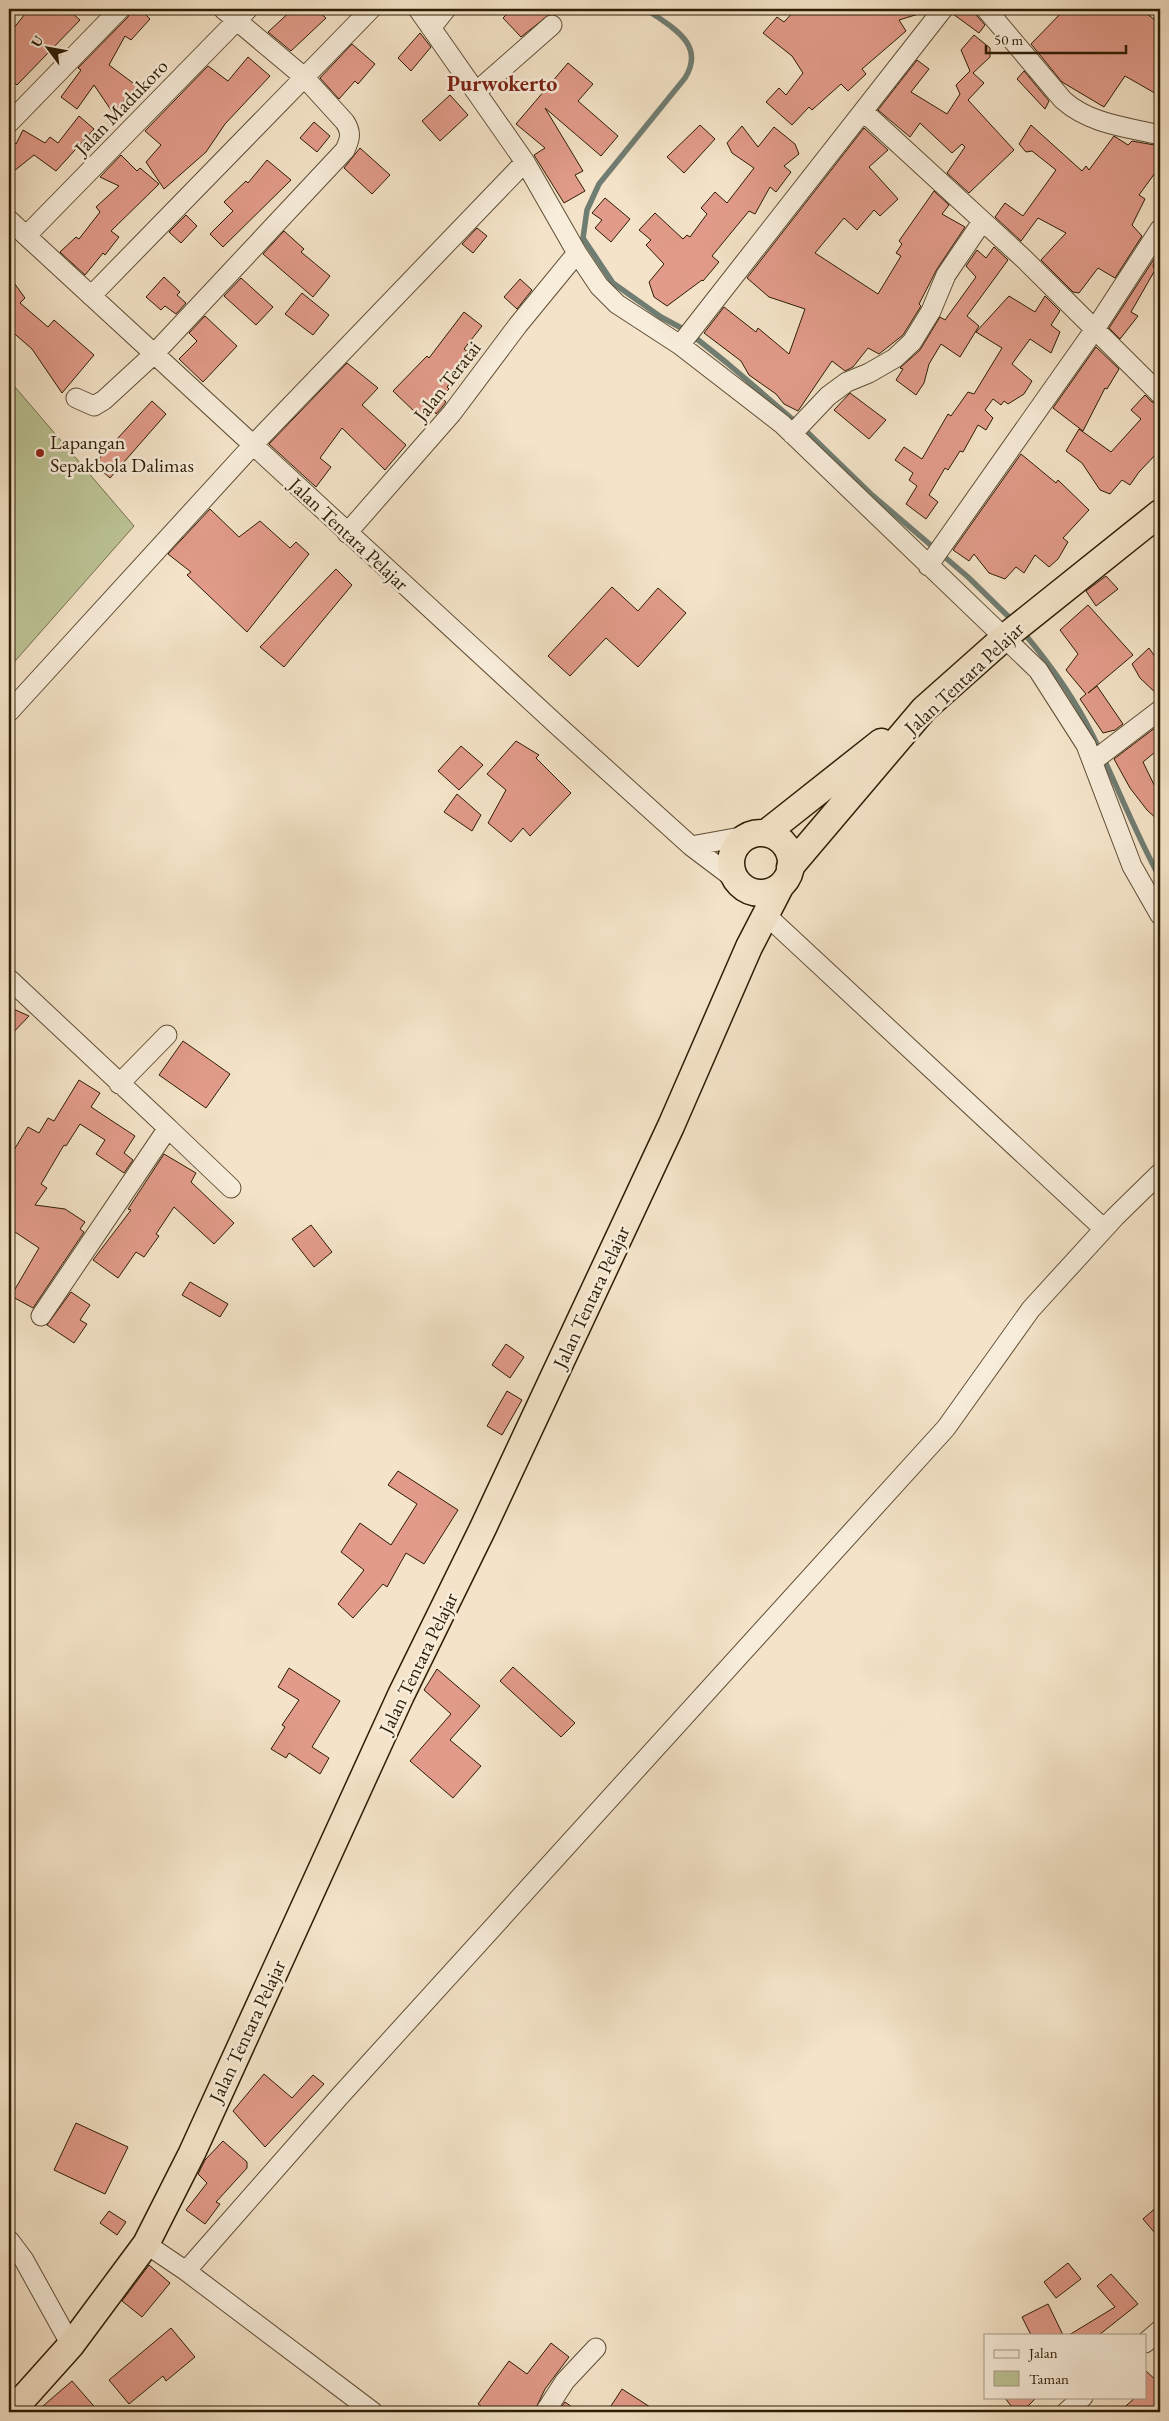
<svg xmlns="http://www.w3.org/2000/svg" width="1169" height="2421" viewBox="0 0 1169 2421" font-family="'EB Garamond',serif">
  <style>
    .green { fill: #bcc395; stroke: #74704c }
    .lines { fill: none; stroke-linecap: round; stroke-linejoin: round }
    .stream { stroke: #707d72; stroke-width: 5.5 }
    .building { fill: #e29b8a; stroke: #2d1d04 }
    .minor-casing { stroke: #5f4e35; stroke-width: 21 }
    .highway-casing { stroke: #2d1d04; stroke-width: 29 }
    .minor { stroke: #f8eddb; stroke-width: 19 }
    .highway { stroke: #f4e3c8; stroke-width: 26 }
    .poi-dot { fill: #8f2418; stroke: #f8eddb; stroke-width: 2 }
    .labels { text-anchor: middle; stroke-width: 5; stroke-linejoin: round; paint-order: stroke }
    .street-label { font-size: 20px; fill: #2d1d04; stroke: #f8eddb }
    .poi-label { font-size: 20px; fill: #2d1d04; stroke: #f8eddb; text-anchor: start }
    .quarter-label { font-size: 22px; font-weight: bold; fill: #7a1f14; stroke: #f8eddb }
  </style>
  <rect width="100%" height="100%" fill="#f4e3c8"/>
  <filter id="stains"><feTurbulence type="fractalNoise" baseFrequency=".004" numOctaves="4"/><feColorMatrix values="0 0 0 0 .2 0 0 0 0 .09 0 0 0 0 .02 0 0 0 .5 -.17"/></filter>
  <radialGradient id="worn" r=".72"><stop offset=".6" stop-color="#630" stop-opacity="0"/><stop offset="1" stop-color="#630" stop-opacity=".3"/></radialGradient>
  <path class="green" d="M 9,380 L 134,526 L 9,668 Z"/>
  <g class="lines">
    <path class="stream" d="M 646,9 C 669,26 707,43 685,78 L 599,184 L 587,210 L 583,238 L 613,283 L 661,317 L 687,331 L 727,363 L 804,429 L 871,494 L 968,577 L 1013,621
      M 1023,632 C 1050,664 1075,699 1093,736 C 1116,783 1135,832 1160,878"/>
  </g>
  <path class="building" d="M 29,9 L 40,9 L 49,15 L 54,9 L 67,9 L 80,20 L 17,85 L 9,78 L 9,34 Z
    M 131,9 L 140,9 L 150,19 L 131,40 L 125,36 L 109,65 L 137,86 L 113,113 L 94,85 L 77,109 L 61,97 L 81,70 L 78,68 L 128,17 Z
    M 293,9 L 315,9 L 326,18 L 291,51 L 268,32 Z
    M 512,9 L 545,9 L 550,14 L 521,37 L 503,18 Z
    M 796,9 L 924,9 L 925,12 L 899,20 L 906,31 L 862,69 L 866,74 L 848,91 L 841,84 L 812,110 L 809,107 L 792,125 L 766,102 L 779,88 L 786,95 L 803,73 L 792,56 L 763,33 L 777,17 L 784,22 Z
    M 954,9 L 975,9 L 977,16 L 985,25 L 979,33 L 953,14 Z
    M 1065,9 L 1141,9 L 1160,24 L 1160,96 L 1125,76 L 1104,107 L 1062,82 L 1031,44 Z
    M 420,33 L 431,47 L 411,71 L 398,58 Z
    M 974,35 L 990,48 L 990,57 L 973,73 L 984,83 L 968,100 L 1014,150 L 969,193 L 947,173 L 965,147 L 962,144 L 952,153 L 920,123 L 910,137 L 878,110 L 917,60 L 929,69 L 911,92 L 947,114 L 960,94 L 956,85 L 970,71 L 961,50 Z
    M 352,44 L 375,64 L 358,84 L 355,81 L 339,99 L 320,78 Z
    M 248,57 L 270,76 L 225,124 L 206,152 L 164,189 L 146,162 L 161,145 L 145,131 L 208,66 L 228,81 Z
    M 568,63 L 593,84 L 578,101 L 618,136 L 601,156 L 545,108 L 583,171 L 575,175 L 585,191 L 564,203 L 534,155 L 545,148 L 516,124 Z
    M 1024,71 L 1049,101 L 1045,109 L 1017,79 Z
    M 450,95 L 468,115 L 440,141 L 422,121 Z
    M 79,116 L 94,129 L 56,171 L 34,155 L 9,175 L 9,139 L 16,144 L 23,130 L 45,143 L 50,137 L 58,143 Z
    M 314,122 L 330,136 L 317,152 L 300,138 Z
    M 700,125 L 715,139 L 684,173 L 667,157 Z
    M 1031,125 L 1082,171 L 1086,166 L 1089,170 L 1114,136 L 1128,145 L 1132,141 L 1160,146 L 1160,166 L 1139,195 L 1145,199 L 1132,225 L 1142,236 L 1115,278 L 1098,268 L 1079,293 L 1073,292 L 1041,260 L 1066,233 L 1038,218 L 1021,241 L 995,217 L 1005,203 L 1023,216 L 1056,170 L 1032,151 L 1026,152 L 1019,144 Z
    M 742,126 L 758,147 L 774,127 L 795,144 L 799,154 L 784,166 L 791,172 L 776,192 L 770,187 L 755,214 L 749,211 L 712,256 L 719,262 L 703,281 L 702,280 L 667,306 L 654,297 L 649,282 L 664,264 L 646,245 L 651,240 L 639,230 L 655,213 L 683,239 L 687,235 L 690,237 L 707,214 L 701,208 L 715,192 L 727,203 L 754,168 L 732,153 L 727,143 Z
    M 864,128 L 888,150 L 869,167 L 898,199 L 880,216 L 874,210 L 857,230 L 844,218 L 815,253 L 878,294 L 901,256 L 896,253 L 902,244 L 899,241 L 934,191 L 949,205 L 942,214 L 965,227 L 937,269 L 919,304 L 921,306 L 903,335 L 879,354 L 868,348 L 853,367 L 845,371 L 832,361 L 798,411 L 784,404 L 776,394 L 749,375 L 741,361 L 704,333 L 724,307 L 756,332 L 758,328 L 789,354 L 805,309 L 769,297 L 747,278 Z
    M 360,148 L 390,175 L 372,194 L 344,168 Z
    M 121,155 L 137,171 L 140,168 L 159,184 L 111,231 L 119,237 L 105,255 L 103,253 L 85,275 L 60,252 L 76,237 L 79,239 L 100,212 L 96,207 L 119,186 L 100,177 Z
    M 267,160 L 291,180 L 223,247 L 210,234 L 233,211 L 224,202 L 246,181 L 248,183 Z
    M 605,198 L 630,219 L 611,242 L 595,228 L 602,220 L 592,213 Z
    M 186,215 L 197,226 L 181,243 L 169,232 Z
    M 477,228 L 487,236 L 473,253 L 462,244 Z
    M 284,231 L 304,249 L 301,252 L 330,276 L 313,297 L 263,254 Z
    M 994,247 L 1008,260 L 967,316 L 979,326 L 960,357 L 941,344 L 929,364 L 924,383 L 916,395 L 896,380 L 903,369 L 900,368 L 920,350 L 940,317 L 945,320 L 976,277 L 966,266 L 977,250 L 986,258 Z
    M 1158,253 L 1153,266 L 1155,270 L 1131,312 L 1138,316 L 1120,339 L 1109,328 Z
    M 9,276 L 25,298 L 20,303 L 48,327 L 54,320 L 94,355 L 62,393 L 32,349 L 9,329 Z
    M 164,277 L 180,292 L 177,295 L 186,303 L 176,314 L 165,306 L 161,310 L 146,297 Z
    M 241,278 L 273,307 L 256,325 L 224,296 Z
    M 520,279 L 532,290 L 517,309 L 504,297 Z
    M 302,293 L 329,315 L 313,335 L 285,314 Z
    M 1009,296 L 1035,312 L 1045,296 L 1060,311 L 1051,325 L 1060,332 L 1051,353 L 1030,339 L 1012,364 L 1032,381 L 1024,394 L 1008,404 L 1004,401 L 1001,405 L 993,399 L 985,410 L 993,418 L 986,430 L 978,425 L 963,452 L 960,451 L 948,470 L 945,468 L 929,495 L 938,502 L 926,519 L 906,504 L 917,486 L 909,480 L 913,473 L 895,460 L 904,447 L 922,459 L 948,414 L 951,416 L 968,392 L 974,394 L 1002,348 L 976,332 Z
    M 464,312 L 482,326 L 464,349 L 472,355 L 447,387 L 449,389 L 441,397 L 446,402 L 443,406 L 436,414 L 434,411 L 429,417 L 423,411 L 419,416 L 393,391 L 427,356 L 429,358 Z
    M 205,316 L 237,346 L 203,382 L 179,359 L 197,341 L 189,333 Z
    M 1096,347 L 1119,369 L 1107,389 L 1105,388 L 1083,431 L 1053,408 Z
    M 347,363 L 378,388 L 362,405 L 406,445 L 385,470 L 342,428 L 320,458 L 331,467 L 316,487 L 269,444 Z
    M 850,393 L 886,420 L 869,439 L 834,410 Z
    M 1145,395 L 1152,402 L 1160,405 L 1160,450 L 1139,472 L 1130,485 L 1122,480 L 1110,494 L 1100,490 L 1082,463 L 1066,451 L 1079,429 L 1111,452 L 1141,419 L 1131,410 Z
    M 152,401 L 166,414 L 110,478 L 94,464 Z
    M 1021,454 L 1056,483 L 1058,480 L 1089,510 L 1063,538 L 1068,542 L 1058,559 L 1049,567 L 1035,555 L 1024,573 L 1016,567 L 1005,579 L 989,573 L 974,554 L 969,561 L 953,550 Z
    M 210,509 L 239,537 L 260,521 L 290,548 L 296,542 L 309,554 L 247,632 L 187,575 L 191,572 L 168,554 Z
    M 336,569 L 352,585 L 284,667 L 260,647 Z
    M 1106,576 L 1118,589 L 1096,606 L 1086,591 Z
    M 612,587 L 638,611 L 658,588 L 686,613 L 638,667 L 606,638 L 570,676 L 548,656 Z
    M 1088,605 L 1133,655 L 1088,693 L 1097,686 L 1123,724 L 1115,730 L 1103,733 L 1080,699 L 1086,694 L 1066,670 L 1078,654 L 1060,630 Z
    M 1149,648 L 1160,664 L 1160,697 L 1140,678 L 1132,664 Z
    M 1160,724 L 1160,748 L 1143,762 L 1160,797 L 1160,822 L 1147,810 L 1130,788 L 1114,759 Z
    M 516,741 L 539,755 L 536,758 L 571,793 L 530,836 L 523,828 L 511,842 L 488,823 L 506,790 L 487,774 Z
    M 461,746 L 483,765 L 459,790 L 438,771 Z
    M 457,794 L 481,815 L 472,831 L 444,812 Z
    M 9,1007 L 29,1016 L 9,1037 Z
    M 183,1041 L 230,1074 L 206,1108 L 159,1075 Z
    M 79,1080 L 100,1093 L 91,1107 L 135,1136 L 124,1153 L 133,1160 L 124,1173 L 96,1154 L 105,1140 L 80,1124 L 66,1146 L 64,1145 L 41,1184 L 47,1188 L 35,1205 L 65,1209 L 85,1222 L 80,1229 L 84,1232 L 33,1308 L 11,1296 L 39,1248 L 9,1228 L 9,1171 L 15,1161 L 9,1158 L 28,1127 L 39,1133 L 48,1118 L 54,1121 Z
    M 164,1154 L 196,1173 L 191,1182 L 234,1223 L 214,1244 L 174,1207 L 156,1234 L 159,1236 L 144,1257 L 136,1252 L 118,1278 L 93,1260 L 131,1210 L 128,1209 Z
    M 311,1225 L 332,1252 L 314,1267 L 292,1239 Z
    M 190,1282 L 228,1304 L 220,1317 L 182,1295 Z
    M 71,1292 L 90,1305 L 80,1320 L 87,1324 L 74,1343 L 47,1325 Z
    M 506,1344 L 524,1357 L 510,1378 L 492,1365 Z
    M 507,1391 L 522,1400 L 502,1435 L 487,1426 Z
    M 398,1471 L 458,1510 L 424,1564 L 406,1553 L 387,1587 L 383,1584 L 353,1618 L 338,1604 L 364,1570 L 341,1552 L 360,1523 L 391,1545 L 417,1504 L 388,1485 Z
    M 513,1667 L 575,1723 L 561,1737 L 500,1681 Z
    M 289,1668 L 340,1701 L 312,1747 L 329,1758 L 320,1774 L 289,1753 L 286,1758 L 271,1749 L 285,1727 L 282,1725 L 299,1700 L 278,1687 Z
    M 437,1669 L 480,1706 L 450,1740 L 481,1766 L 453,1798 L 410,1761 L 451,1714 L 424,1690 Z
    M 264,2074 L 292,2098 L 313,2075 L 324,2084 L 265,2147 L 233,2111 Z
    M 76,2123 L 128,2147 L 105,2194 L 54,2170 Z
    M 223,2141 L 247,2162 L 247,2168 L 216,2202 L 220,2204 L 205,2224 L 186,2210 L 207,2183 L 198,2174 L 205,2160 Z
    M 1160,2204 L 1160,2239 L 1143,2219 Z
    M 109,2211 L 126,2222 L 117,2235 L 100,2223 Z
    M 1068,2263 L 1081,2279 L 1056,2298 L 1044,2282 Z
    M 149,2265 L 170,2283 L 142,2317 L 122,2301 Z
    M 1111,2274 L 1138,2304 L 1099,2335 L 1069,2335 L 1115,2307 L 1097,2286 Z
    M 1048,2304 L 1063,2335 L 1031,2335 L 1022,2317 Z
    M 171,2328 L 195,2357 L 166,2381 L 163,2376 L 129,2404 L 109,2380 Z
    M 551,2343 L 569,2357 L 545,2389 L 534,2412 L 489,2412 L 478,2404 L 509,2361 L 527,2374 Z
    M 1145,2370 L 1160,2384 L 1160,2412 L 1119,2412 L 1136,2397 L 1145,2397 Z
    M 72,2381 L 99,2412 L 36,2412 Z
    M 622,2389 L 658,2412 L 607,2412 Z
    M 1004,2397 L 1037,2397 L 1022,2412 L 1016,2412 Z
    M 565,2402 L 579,2412 L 558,2412 Z"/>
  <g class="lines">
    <defs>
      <path id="minor" d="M 986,9 L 1063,100 C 1090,124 1126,127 1160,135
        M 431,28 L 446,9
        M 476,92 L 552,25
        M 864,112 L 1023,258 L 1160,394
        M 9,123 L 120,9
        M 525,162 L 577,253 L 599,286 L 617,304 L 680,345 L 782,424 L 1038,670 L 1086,745 L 1132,866 L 1160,915
        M 9,220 L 557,725 L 691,846 L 736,880
        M 26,236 L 248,9
        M 91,296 L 371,9
        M 680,345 L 943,9
        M 76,398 L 94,406 L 104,400 L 154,354 L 345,150 C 350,139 352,133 345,122 L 304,77 L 223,9
        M 792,434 L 828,396 L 847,382 L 869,373 L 895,358 L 912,342 L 931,311 L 946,275 L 982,222
        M 347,533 L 452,413 L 518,325 L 577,253
        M 928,566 L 1095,329 L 1160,229
        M 9,712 L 253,445 L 525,162 L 418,9
        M 1093,761 L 1160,710
        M 691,846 L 746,836
        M 766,915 L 1104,1229
        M 9,979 L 168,1128 L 41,1316
        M 119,1084 L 167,1035
        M 168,1128 L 231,1188
        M 9,2240 L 24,2260 L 71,2345
        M 146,2244 L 186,2271 L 373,2412
        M 186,2271 L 339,2097 L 946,1428 L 1031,1309 L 1115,1217 L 1160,1173
        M 1145,2343 L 1160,2330
        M 545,2412 L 565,2381 L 596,2348
        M 1066,2412 L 1083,2397"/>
      <path id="highway" d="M731 863a30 30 0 1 1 60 0a30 30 0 1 1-60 0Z
        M 766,833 L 881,742
        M 790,867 L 924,709 L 1005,637 L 1160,513
        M 11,2412 L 71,2345 L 146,2244 L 192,2153 L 401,1695 L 483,1528 L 671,1126 L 749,947 L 780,887"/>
    </defs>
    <use href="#minor" class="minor-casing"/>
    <use href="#highway" class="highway-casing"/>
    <use href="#minor" class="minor"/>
    <use href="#highway" class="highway"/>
  </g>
  <circle class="poi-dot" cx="40" cy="453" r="5"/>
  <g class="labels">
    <g class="street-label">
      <text transform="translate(121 107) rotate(-46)" y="7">Jalan Madukoro</text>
      <text transform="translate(447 381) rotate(-52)" y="7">Jalan Teratai</text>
      <text transform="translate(349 534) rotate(43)" y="7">Jalan Tentara Pelajar</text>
      <text transform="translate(964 678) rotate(-43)" y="7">Jalan Tentara Pelajar</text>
      <text transform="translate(591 1297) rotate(-65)" y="7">Jalan Tentara Pelajar</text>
      <text transform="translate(418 1663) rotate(-64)" y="7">Jalan Tentara Pelajar</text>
      <text transform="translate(247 2031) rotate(-65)" y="7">Jalan Tentara Pelajar</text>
    </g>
    <g class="poi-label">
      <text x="50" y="449">Lapangan<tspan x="50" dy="23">Sepakbola Dalimas</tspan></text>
    </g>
    <g class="quarter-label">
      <text x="502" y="91">Purwokerto</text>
    </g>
  </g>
  <rect width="1169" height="2421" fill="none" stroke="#f4e3c8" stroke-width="30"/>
  <rect x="10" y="10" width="1149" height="2401" fill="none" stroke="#2d1d04" stroke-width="2.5"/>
  <rect x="15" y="15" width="1139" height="2391" fill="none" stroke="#2d1d04"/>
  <rect x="984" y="2334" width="162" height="65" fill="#f8eddb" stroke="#a79a85"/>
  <rect x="994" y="2350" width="25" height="8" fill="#f8eddb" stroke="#a79a85"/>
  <text x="1029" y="2358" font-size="15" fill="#2d1d04">Jalan</text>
  <rect x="994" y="2371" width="25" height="15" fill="#bcc395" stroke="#a79a85"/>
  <text x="1029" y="2384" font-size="15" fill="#2d1d04">Taman</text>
  <g transform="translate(48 48) rotate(302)" stroke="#f8eddb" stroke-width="4" paint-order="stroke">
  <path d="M0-4L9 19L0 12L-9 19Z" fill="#2d1d04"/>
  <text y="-8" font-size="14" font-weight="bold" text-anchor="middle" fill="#2d1d04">U</text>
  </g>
  <path d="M986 45v8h140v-8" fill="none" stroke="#2d1d04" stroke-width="2.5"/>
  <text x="994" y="45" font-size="15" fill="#2d1d04" stroke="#f8eddb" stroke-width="4" paint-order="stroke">50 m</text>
  <rect width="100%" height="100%" filter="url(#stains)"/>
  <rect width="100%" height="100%" fill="url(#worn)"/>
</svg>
